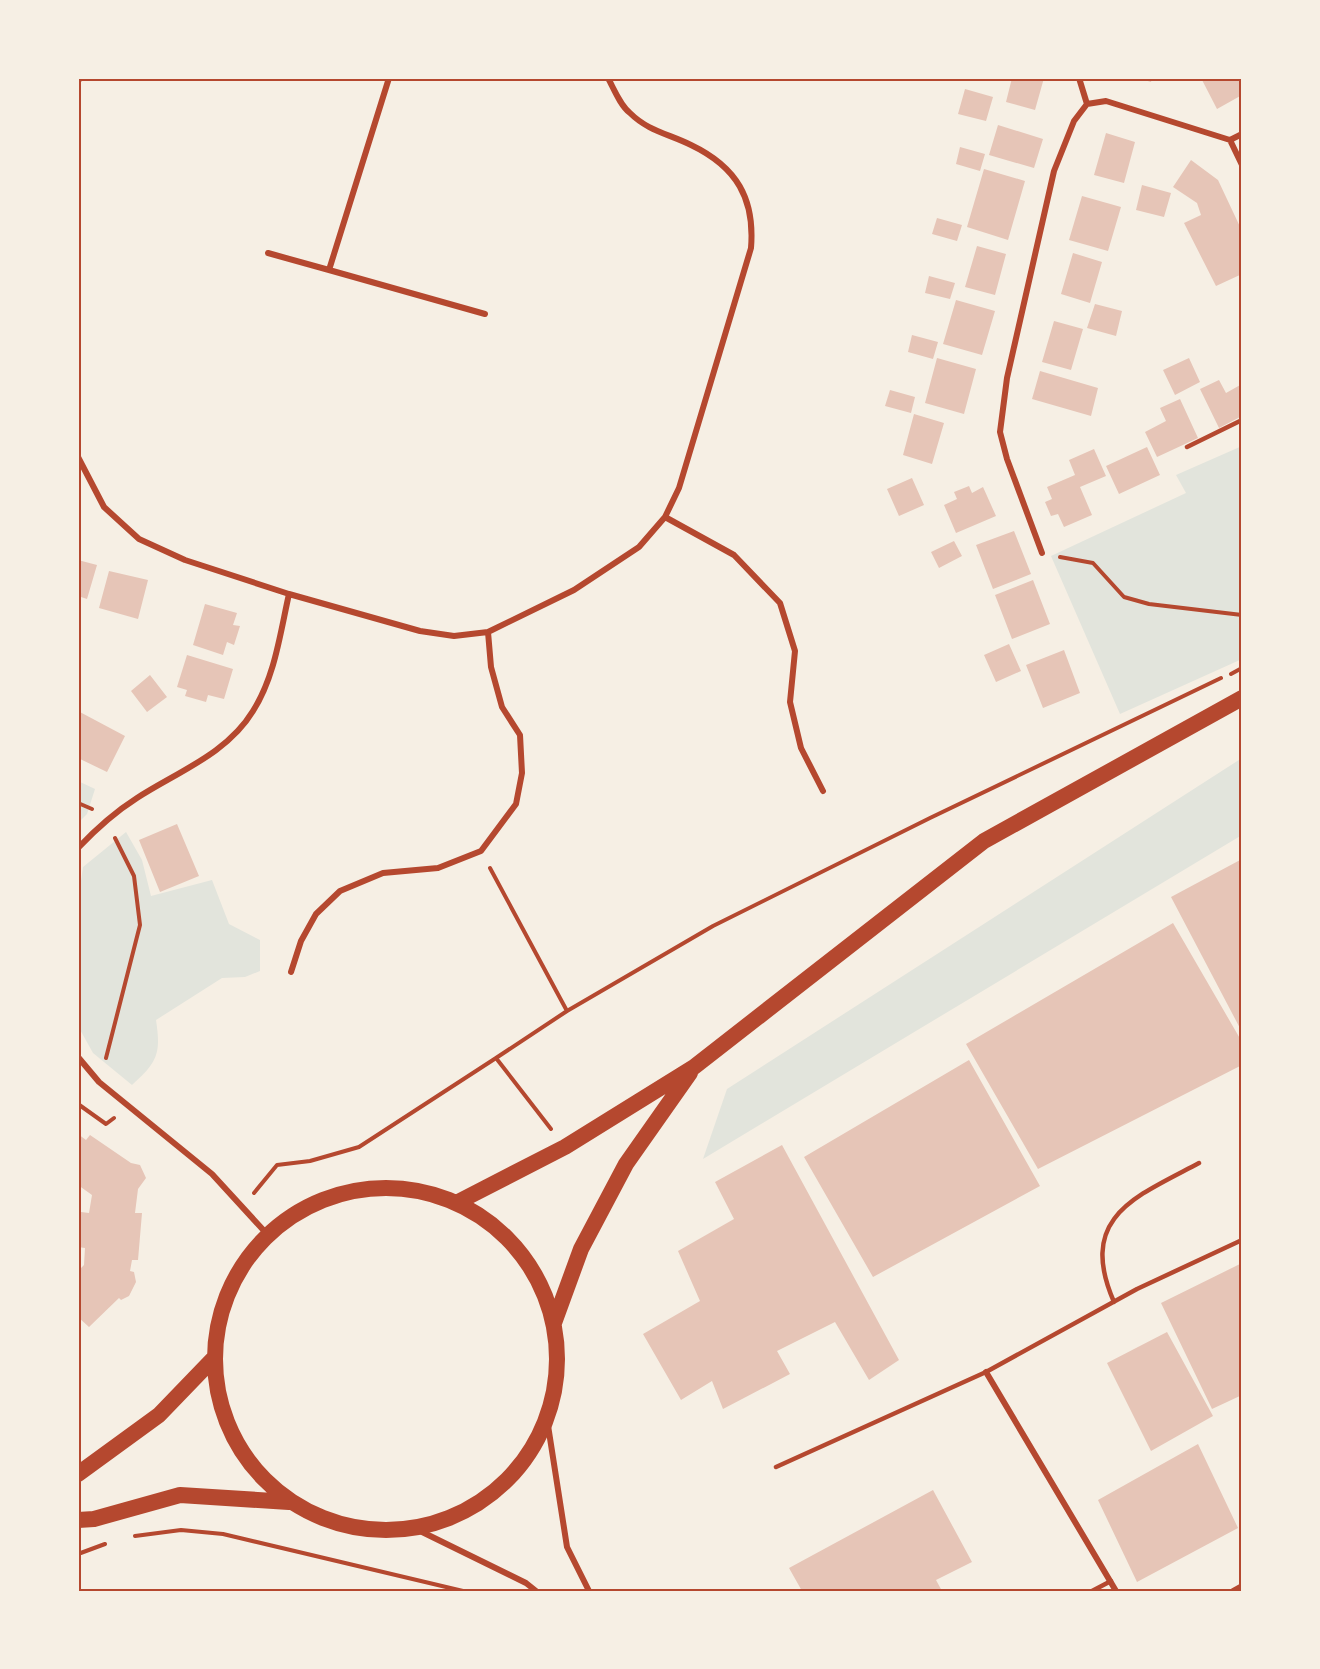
<svg xmlns="http://www.w3.org/2000/svg" width="1320" height="1669" viewBox="0 0 1320 1669" font-family="'PT Sans',sans-serif">
  <style>
    .green { fill: #e2e4dc }
    .building { fill: #e6c5b7 }
    .lines { fill: none; stroke-linecap: round; stroke-linejoin: round }
    .path { stroke: #b5482f; stroke-width: 4 }
    .service { stroke: #b5482f; stroke-width: 4.5 }
    .minor { stroke: #b5482f; stroke-width: 6 }
    .trunk { stroke: #b5482f; stroke-width: 16 }
    .neatline { fill: none; stroke: #b5482f; stroke-width: 2 }
  </style>
  <rect width="100%" height="100%" fill="#f6efe4"/>
  <path class="green" d="M 1242,446 L 1242,659 L 1120,714 L 1051,556 L 1186,493 L 1176,475 Z
    M 1242,758 L 1242,835 L 703,1159 L 727,1089 Z
    M 78,781 L 95,789 L 87,814 L 78,823 Z
    M 126,832 L 142,860 L 151,896 L 212,880 L 229,924 L 260,940 L 260,971 L 245,977 L 222,978 L 156,1020 C 161,1053 158,1062 132,1085 L 93,1053 L 78,1026 L 78,902 L 83,867 Z"/>
  <path class="building" d="M 1012,78 L 1044,78 L 1035,110 L 1006,102 Z
    M 1138,78 L 1152,78 L 1151,82 Z
    M 1201,78 L 1242,78 L 1242,95 L 1217,109 Z
    M 965,89 L 993,97 L 986,121 L 958,114 Z
    M 998,125 L 1043,139 L 1034,168 L 989,155 Z
    M 1106,133 L 1135,142 L 1124,183 L 1094,175 Z
    M 960,147 L 985,154 L 980,171 L 956,164 Z
    M 1191,160 L 1218,180 L 1242,231 L 1242,274 L 1216,286 L 1184,223 L 1201,215 L 1197,203 L 1173,187 Z
    M 984,169 L 1025,181 L 1008,240 L 967,227 Z
    M 1142,185 L 1171,193 L 1164,217 L 1136,210 Z
    M 1082,196 L 1121,207 L 1108,251 L 1069,240 Z
    M 937,218 L 962,225 L 957,241 L 932,234 Z
    M 977,246 L 1006,254 L 995,295 L 965,287 Z
    M 1073,253 L 1102,262 L 1090,303 L 1061,294 Z
    M 929,276 L 955,283 L 950,299 L 925,293 Z
    M 956,300 L 995,311 L 982,355 L 943,344 Z
    M 1095,304 L 1122,311 L 1116,336 L 1087,328 Z
    M 1054,321 L 1083,329 L 1071,370 L 1042,362 Z
    M 912,335 L 938,342 L 933,359 L 908,352 Z
    M 937,358 L 976,369 L 964,414 L 925,403 Z
    M 1189,358 L 1200,382 L 1175,395 L 1163,370 Z
    M 1040,371 L 1098,388 L 1091,416 L 1032,399 Z
    M 1219,380 L 1226,393 L 1242,384 L 1242,416 L 1219,428 L 1200,389 Z
    M 890,390 L 915,397 L 911,413 L 885,406 Z
    M 1180,399 L 1198,438 L 1157,457 L 1145,432 L 1166,421 L 1160,408 Z
    M 914,414 L 944,423 L 932,464 L 903,455 Z
    M 1147,447 L 1160,475 L 1119,494 L 1106,466 Z
    M 1094,449 L 1106,476 L 1080,487 L 1092,515 L 1064,527 L 1058,514 L 1051,516 L 1045,502 L 1052,499 L 1047,487 L 1075,475 L 1069,460 Z
    M 912,478 L 924,505 L 899,516 L 887,489 Z
    M 969,486 L 972,493 L 983,487 L 996,516 L 956,533 L 944,505 L 957,499 L 954,492 Z
    M 1014,531 L 1031,574 L 993,589 L 976,545 Z
    M 954,541 L 962,556 L 939,568 L 931,552 Z
    M 78,560 L 97,565 L 87,599 L 78,596 Z
    M 109,571 L 148,580 L 138,619 L 99,608 Z
    M 1033,580 L 1050,624 L 1012,639 L 995,595 Z
    M 205,604 L 237,613 L 233,625 L 240,626 L 234,645 L 227,642 L 223,655 L 193,645 Z
    M 1009,644 L 1021,671 L 996,682 L 984,655 Z
    M 1064,650 L 1080,693 L 1043,708 L 1026,665 Z
    M 187,655 L 233,669 L 224,699 L 208,695 L 206,702 L 185,696 L 187,690 L 177,687 Z
    M 150,675 L 167,697 L 147,712 L 131,691 Z
    M 78,711 L 125,736 L 107,772 L 78,758 Z
    M 177,824 L 199,876 L 160,892 L 139,840 Z
    M 1242,859 L 1242,1032 L 1171,897 Z
    M 1173,923 L 1242,1042 L 1242,1065 L 1038,1169 L 966,1044 Z
    M 969,1060 L 1040,1186 L 873,1277 L 804,1157 Z
    M 78,1134 L 86,1140 L 90,1135 L 131,1163 L 140,1165 L 146,1178 L 138,1189 L 135,1213 L 142,1213 L 138,1260 L 132,1260 L 130,1271 L 134,1272 L 136,1282 L 129,1296 L 121,1300 L 119,1298 L 89,1327 L 78,1317 L 78,1271 L 84,1265 L 85,1248 L 78,1247 L 81,1212 L 89,1213 L 92,1195 L 78,1185 Z
    M 782,1145 L 899,1360 L 869,1380 L 835,1322 L 777,1351 L 790,1374 L 723,1409 L 712,1381 L 681,1400 L 643,1334 L 700,1301 L 678,1251 L 734,1219 L 715,1182 Z
    M 1242,1263 L 1242,1395 L 1212,1409 L 1161,1303 Z
    M 1167,1332 L 1213,1416 L 1151,1451 L 1107,1363 Z
    M 1198,1444 L 1238,1528 L 1137,1582 L 1098,1500 Z
    M 933,1490 L 972,1562 L 936,1580 L 942,1591 L 802,1591 L 789,1568 Z"/>
  <g class="lines">
    <path class="path" d="M 1060,557 L 1093,563 L 1124,597 L 1149,604 L 1242,615
      M 1231,674 L 1242,668
      M 78,803 L 92,809
      M 490,868 L 567,1011 L 496,1058 L 551,1129
      M 567,1011 L 713,926 L 930,818 L 1221,678
      M 106,1058 L 140,925 L 134,876 L 115,838
      M 78,1104 L 106,1124 L 114,1118
      M 254,1193 L 277,1165 L 310,1161 L 359,1147 L 496,1058
      M 135,1536 L 181,1530 L 223,1534 L 463,1591
      M 78,1554 L 105,1544"/>
    <path class="service" d="M 1187,447 L 1242,420
      M 1114,1302 C 1077,1217 1135,1197 1199,1163
      M 776,1467 L 986,1372 L 1137,1289 L 1242,1240
      M 1092,1591 L 1111,1581"/>
    <path class="minor" d="M 78,81 L 80,78
      M 1087,104 L 1106,101 L 1230,140 L 1242,134
      M 1230,140 L 1242,165
      M 268,253 L 329,270 L 389,78
      M 329,270 L 485,314
      M 78,457 L 104,507 L 139,539 L 185,560 L 289,594 L 420,631 L 454,636 L 488,632 L 574,590 L 639,547 L 665,517 L 679,488 L 751,248 C 755,199 737,167 691,145 C 669,134 648,131 630,113 C 620,105 614,89 608,78
      M 665,517 L 734,555 L 780,603 L 795,651 L 790,702 L 801,748 L 823,791
      M 1042,553 L 1007,459 L 1000,432 L 1007,378 L 1054,171 L 1074,121 L 1087,104 L 1079,78
      M 78,848 C 96,829 115,812 137,798 C 177,772 227,754 253,711 C 275,676 280,634 289,594
      M 291,972 L 301,941 L 316,914 L 340,891 L 383,873 L 438,868 L 481,851 L 516,804 L 522,773 L 520,735 L 502,707 L 491,667 L 488,632
      M 78,1057 L 99,1082 L 212,1174 L 267,1234
      M 986,1372 L 1116,1591
      M 547,1419 L 567,1547 L 589,1591
      M 416,1529 L 526,1583 L 536,1591
      M 1233,1591 L 1242,1586"/>
    <path class="trunk" d="M215 1359a171 171 0 1 1 342 0a171 171 0 1 1-342 0Z
      M 458,1202 L 565,1147 L 694,1067 L 984,841 L 1242,698
      M 554,1323 L 581,1249 L 626,1164 L 690,1073
      M 78,1474 L 159,1415 L 213,1359
      M 78,1520 L 94,1519 L 180,1495 L 289,1502"/>
  </g>
  <rect width="1320" height="1669" fill="none" stroke="#f6efe4" stroke-width="159"/>
  <rect x="80" y="80" width="1160" height="1510" class="neatline"/>
</svg>
